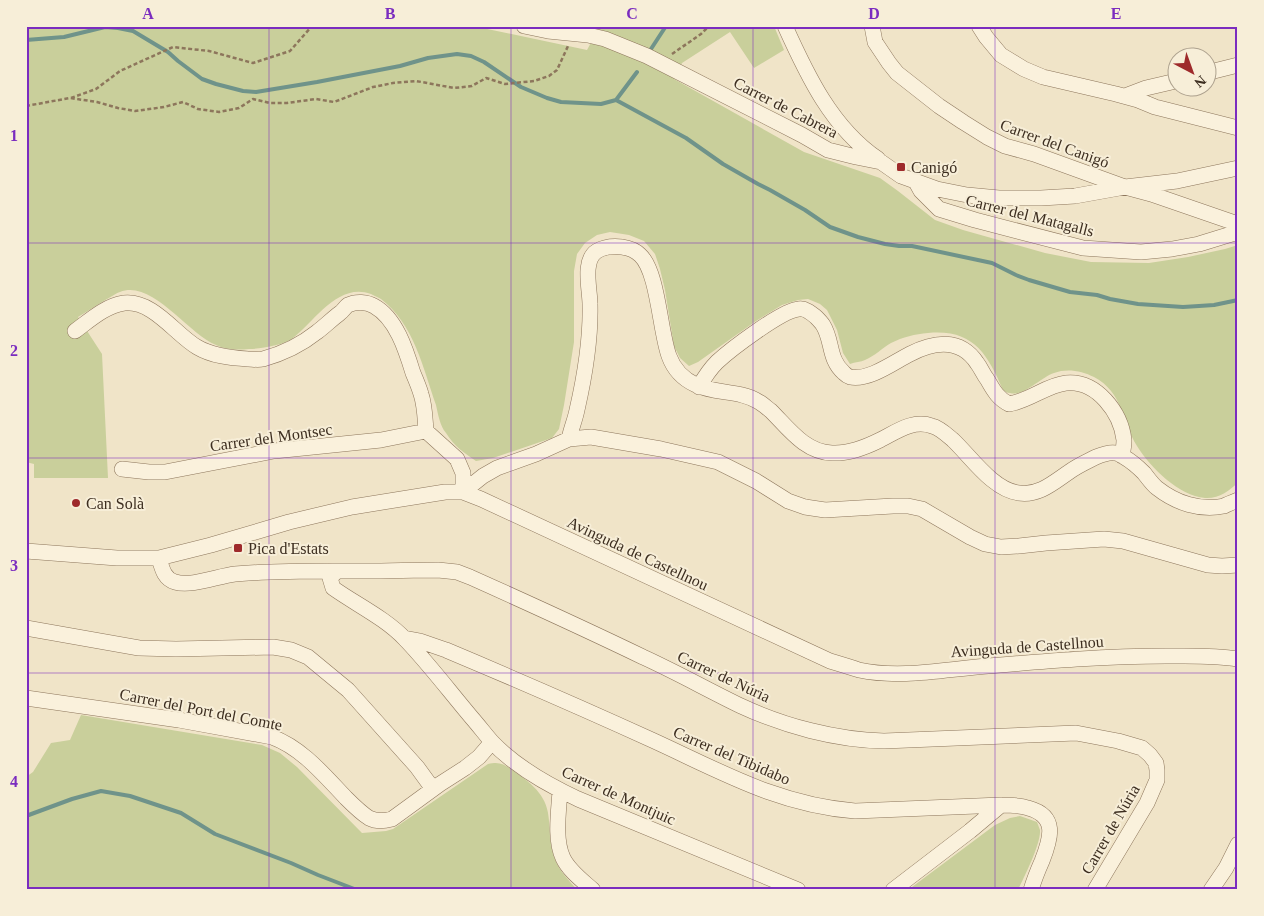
<svg xmlns="http://www.w3.org/2000/svg" width="1264" height="916" viewBox="0 0 1264 916" font-family="Georgia,serif">
  <style>
    .green { fill: #c9cf9b }
    .lines { fill: none; stroke-linecap: round; stroke-linejoin: round }
    .stream { stroke: #6f938a; stroke-width: 4 }
    .street-casing { stroke: #8d765c; stroke-width: 16 }
    .path { stroke: #8d765c; stroke-width: 2.5; stroke-dasharray: 4 2.5; stroke-linecap: butt }
    .street { stroke: #faf1dc; stroke-width: 15 }
    .grid { fill: none; stroke: #7b2cbf; stroke-width: 1; stroke-opacity: 0.55 }
    .poi-dot { fill: #9e2a2b; stroke: #f7eed8; stroke-width: 2 }
    .labels { text-anchor: middle; stroke-width: 4; stroke-linejoin: round; paint-order: stroke }
    .street-label { font-size: 16px; fill: #3d2e20; stroke: #f7eed8 }
    .poi-label { font-size: 16px; fill: #3d2e20; stroke: #f7eed8; text-anchor: start }
    .neatline { fill: none; stroke: #7b2cbf; stroke-width: 2 }
    .grid-label { font-size: 16px; text-anchor: middle; font-weight: bold; fill: #7b2cbf }
  </style>
  <rect width="100%" height="100%" fill="#f0e4c8"/>
  <path class="green" d="M 26,26 L 473,26 L 587,50 L 600,26 L 774,26 L 784,50 L 754,68 L 730,32 L 682,63 L 674,79 L 804,152 L 880,178 L 898,191 L 935,220 L 963,230 L 1045,253 L 1091,262 L 1149,263 L 1188,257 L 1225,249 L 1238,245 L 1238,482 C 1230,491 1218,499 1205,498 C 1179,496 1150,467 1137,446 C 1122,422 1123,392 1094,377 C 1082,371 1067,368 1054,373 C 1041,377 1024,397 1010,393 C 1007,393 1005,391 1003,390 C 987,353 973,329 928,333 C 915,334 903,337 891,343 C 882,348 875,356 865,360 C 861,362 855,362 850,364 L 843,353 L 837,330 L 827,310 L 820,304 L 808,299 L 798,300 L 782,305 L 756,321 L 698,362 L 689,366 L 680,358 L 674,346 L 665,290 L 660,269 L 655,254 L 644,241 L 629,235 L 610,232 L 597,235 L 585,243 L 577,254 L 574,271 L 574,342 L 564,405 L 559,429 L 552,438 L 493,458 L 476,461 C 464,453 454,446 446,433 C 440,426 438,414 436,405 C 423,368 414,324 381,299 C 378,297 374,296 371,294 C 338,282 315,321 293,338 C 284,345 261,349 249,349 C 238,350 226,350 216,345 C 188,334 152,279 120,292 C 116,293 111,297 107,299 C 97,305 88,311 78,317 L 102,354 L 108,478 L 34,478 L 34,464 L 26,462 Z
    M 81,715 L 262,745 L 280,753 L 297,767 L 362,833 L 386,831 L 393,829 L 488,764 C 501,761 505,765 515,772 C 534,785 548,797 549,821 C 550,835 550,845 555,859 C 559,871 569,880 577,890 L 26,890 L 26,777 L 33,772 L 51,743 L 70,740 Z
    M 1020,816 L 1037,822 C 1038,825 1039,827 1040,830 C 1041,844 1024,877 1018,890 L 908,890 L 995,825 L 1010,818 Z"/>
  <g class="lines">
    <path class="stream" d="M 26,40 L 64,37 L 105,27 L 118,28 L 133,31 L 168,52 L 178,61 L 202,79 L 216,84 L 243,91 L 256,92 L 317,82 L 400,66 L 428,58 L 457,54 L 471,56 L 484,62 L 521,87 L 547,98 L 561,102 L 601,104 L 616,100 L 637,72
      M 651,49 L 666,26
      M 616,100 L 686,138 L 723,164 L 758,184 L 770,190 L 805,210 L 830,227 L 858,237 L 885,244 L 899,246 L 912,246 L 992,263 L 1016,275 L 1029,280 L 1070,292 L 1097,295 L 1110,299 L 1138,304 L 1183,307 L 1199,306 L 1214,305 L 1238,300
      M 26,816 L 72,799 L 101,791 L 130,796 L 181,813 L 215,834 L 291,863 L 318,875 L 357,890"/>
    <defs>
      <path id="street" d="M 524,26 L 548,31 L 588,35 L 605,39 L 647,56 L 802,135 L 828,150 L 856,157 L 881,162 L 901,176 L 937,189 L 967,195 L 999,198 L 1041,198 L 1075,196 L 1125,187 L 1177,181 L 1238,168
        M 785,26 C 807,75 832,128 878,159
        M 872,26 L 875,42 L 889,63 L 897,73 L 939,106 L 963,122 L 987,137 L 1005,146 L 1034,154 L 1125,187 L 1151,194 L 1238,224
        M 979,26 L 986,37 L 1001,55 L 1024,69 L 1043,77 L 1116,94 L 1138,100 L 1155,107 L 1238,128
        M 1206,73 L 1238,65
        M 1125,96 L 1146,88 L 1176,81
        M 916,182 L 921,191 L 939,209 L 975,220 L 1083,248 L 1141,252 L 1172,249 L 1199,244 L 1238,232
        M 75,331 C 90,320 105,306 124,303 C 153,300 175,334 197,347 C 212,356 230,358 248,359 C 252,359 258,360 263,359 C 281,354 302,344 317,332 C 325,326 332,319 340,313 C 343,311 345,307 348,305 C 356,301 367,302 374,306 C 396,318 406,350 413,373 C 416,380 419,387 421,394 C 425,406 425,419 426,431 L 457,459 L 463,473 L 463,492
        M 699,387 C 704,378 710,369 717,362 C 730,350 782,310 799,309 C 805,308 811,313 816,317 C 818,319 821,322 823,325 C 833,341 828,359 844,373 C 846,375 847,376 850,377 C 869,381 894,362 910,354 C 933,342 960,337 977,363 C 981,368 983,374 987,379 C 993,389 997,398 1009,404 C 1029,401 1047,385 1066,383 C 1097,380 1121,413 1124,440 C 1124,445 1123,451 1122,456
        M 569,439 C 571,429 575,420 577,410 C 585,375 591,340 590,304 C 590,290 582,260 597,251 C 604,247 614,246 622,247 C 629,248 635,250 640,255 C 658,271 660,332 669,356 C 674,370 683,379 696,385 C 716,394 740,390 759,402 C 763,404 767,408 771,411 C 789,429 805,452 832,453 C 848,454 866,447 880,440 C 896,432 913,419 932,426 C 940,428 947,435 953,440 C 971,457 993,490 1019,493 C 1039,496 1054,482 1069,472 C 1077,466 1086,462 1096,457 C 1101,455 1109,452 1115,453 C 1117,453 1123,456 1124,457 C 1131,461 1138,467 1144,473 C 1148,478 1152,484 1157,488 C 1176,503 1200,511 1224,506 C 1228,504 1233,502 1238,500
        M 122,469 L 149,472 L 165,472 L 274,451 L 381,440 L 426,431
        M 463,492 L 483,476 L 497,468 L 536,454 L 569,439 L 591,437 L 661,449 L 718,462 L 756,481 L 788,501 L 805,507 L 825,510 L 893,506 L 908,506 L 922,509 L 970,537 L 985,544 L 1001,547 L 1019,546 L 1046,543 L 1104,539 L 1123,541 L 1208,565 L 1222,566 L 1238,565
        M 26,551 L 117,558 L 159,558 L 211,545 L 289,522 L 352,507 L 445,492 L 463,492 L 481,499 L 830,661 C 840,664 850,667 859,670 C 901,679 946,669 988,666 C 1047,661 1106,656 1166,656 C 1190,656 1214,655 1238,659
        M 159,558 C 162,568 164,579 175,582 C 191,587 218,576 235,574 C 279,570 322,571 366,571 C 390,571 414,570 438,570 L 457,572 L 470,577 C 528,603 585,629 643,657 C 676,672 708,690 741,706 C 784,726 836,740 884,741 L 1076,733 L 1118,741 L 1142,748 L 1150,755 L 1156,763 L 1157,770 L 1157,780 L 1147,803 L 1095,890
        M 337,571 L 330,578 L 333,588 C 357,605 385,618 405,639 C 429,664 450,692 472,718 C 479,726 485,734 492,742 C 514,765 548,785 578,799 L 798,890
        M 26,628 L 139,648 L 176,649 L 273,647 L 291,650 L 308,657 L 348,690 L 417,767 L 433,789
        M 404,638 L 420,641 L 446,650 C 515,679 584,709 652,740 C 720,771 778,805 855,811 L 1001,805 C 1010,805 1019,805 1028,808 C 1058,816 1051,838 1042,861 C 1038,870 1034,880 1031,890
        M 26,698 L 179,720 L 272,737 C 302,748 324,775 346,798 C 353,805 361,813 369,818 C 377,822 384,821 392,819 L 440,784 L 465,768 L 479,757 L 492,742
        M 560,790 C 559,810 554,839 563,858 C 569,871 583,881 593,890
        M 893,890 L 970,831 L 1001,805
        M 1211,890 L 1226,868 L 1238,844"/>
    </defs>
    <use href="#street" class="street-casing"/>
    <path class="path" d="M 672,54 L 701,34 L 709,26
      M 71,98 L 96,89 L 120,71 L 173,47 L 209,51 L 253,63 L 290,51 L 312,26
      M 26,106 L 70,98 L 97,102 L 118,108 L 135,111 L 164,107 L 183,102 L 198,109 L 219,112 L 239,108 L 253,99 L 270,103 L 287,103 L 316,99 L 334,102 L 373,87 L 393,83 L 416,81 L 454,88 L 472,86 L 486,78 L 505,84 L 534,81 L 549,76 L 557,70 L 568,46"/>
    <use href="#street" class="street"/>
  </g>
  <path class="grid" d="M 269,26 L 269,890M 511,26 L 511,890M 753,26 L 753,890M 995,26 L 995,890M 26,243 L 1238,243M 26,458 L 1238,458M 26,673 L 1238,673"/>
  <g class="poi-dot">
    <rect x="896" y="162" width="10" height="10" rx="2.5"/>
    <circle cx="76" cy="503" r="5"/>
    <rect x="233" y="543" width="10" height="10" rx="2.5"/>
  </g>
  <g class="labels">
    <g class="street-label">
      <text transform="translate(786 107) rotate(27)" y="6">Carrer de Cabrera</text>
      <text transform="translate(1055 143) rotate(20)" y="6">Carrer del Canigó</text>
      <text transform="translate(1030 215) rotate(14)" y="6">Carrer del Matagalls</text>
      <text transform="translate(271 437) rotate(-8)" y="6">Carrer del Montsec</text>
      <text transform="translate(638 553) rotate(25)" y="6">Avinguda de Castellnou</text>
      <text transform="translate(1027 646) rotate(-4)" y="6">Avinguda de Castellnou</text>
      <text transform="translate(724 676) rotate(25)" y="6">Carrer de Núria</text>
      <text transform="translate(201 709) rotate(11)" y="6">Carrer del Port del Comte</text>
      <text transform="translate(732 755) rotate(23)" y="6">Carrer del Tibidabo</text>
      <text transform="translate(619 795) rotate(24)" y="6">Carrer de Montjuic</text>
      <text transform="translate(1110 829) rotate(-60)" y="6">Carrer de Núria</text>
    </g>
    <g class="poi-label">
      <text x="911" y="173">Canigó</text>
      <text x="86" y="509">Can Solà</text>
      <text x="248" y="554">Pica d'Estats</text>
    </g>
  </g>
  <rect width="1264" height="916" fill="none" stroke="#f7eed8" stroke-width="55"/>
  <g transform="translate(1192 72) rotate(139)"><circle r="24" fill="#f7eed8" stroke="#ada18e"/>
  <path d="M0-4L9 19L0 12L-9 19Z" fill="#9e2a2b"/>
  <text y="-8" font-size="14" font-weight="bold" text-anchor="middle" fill="#3d2e20">N</text>
  </g>
  <rect x="28" y="28" width="1208" height="860" class="neatline"/>
  <g class="grid-label">
    <text x="148" y="19">A</text>
    <text x="390" y="19">B</text>
    <text x="632" y="19">C</text>
    <text x="874" y="19">D</text>
    <text x="1116" y="19">E</text>
    <text x="14" y="141">1</text>
    <text x="14" y="356">2</text>
    <text x="14" y="571">3</text>
    <text x="14" y="787">4</text>
  </g>
</svg>
